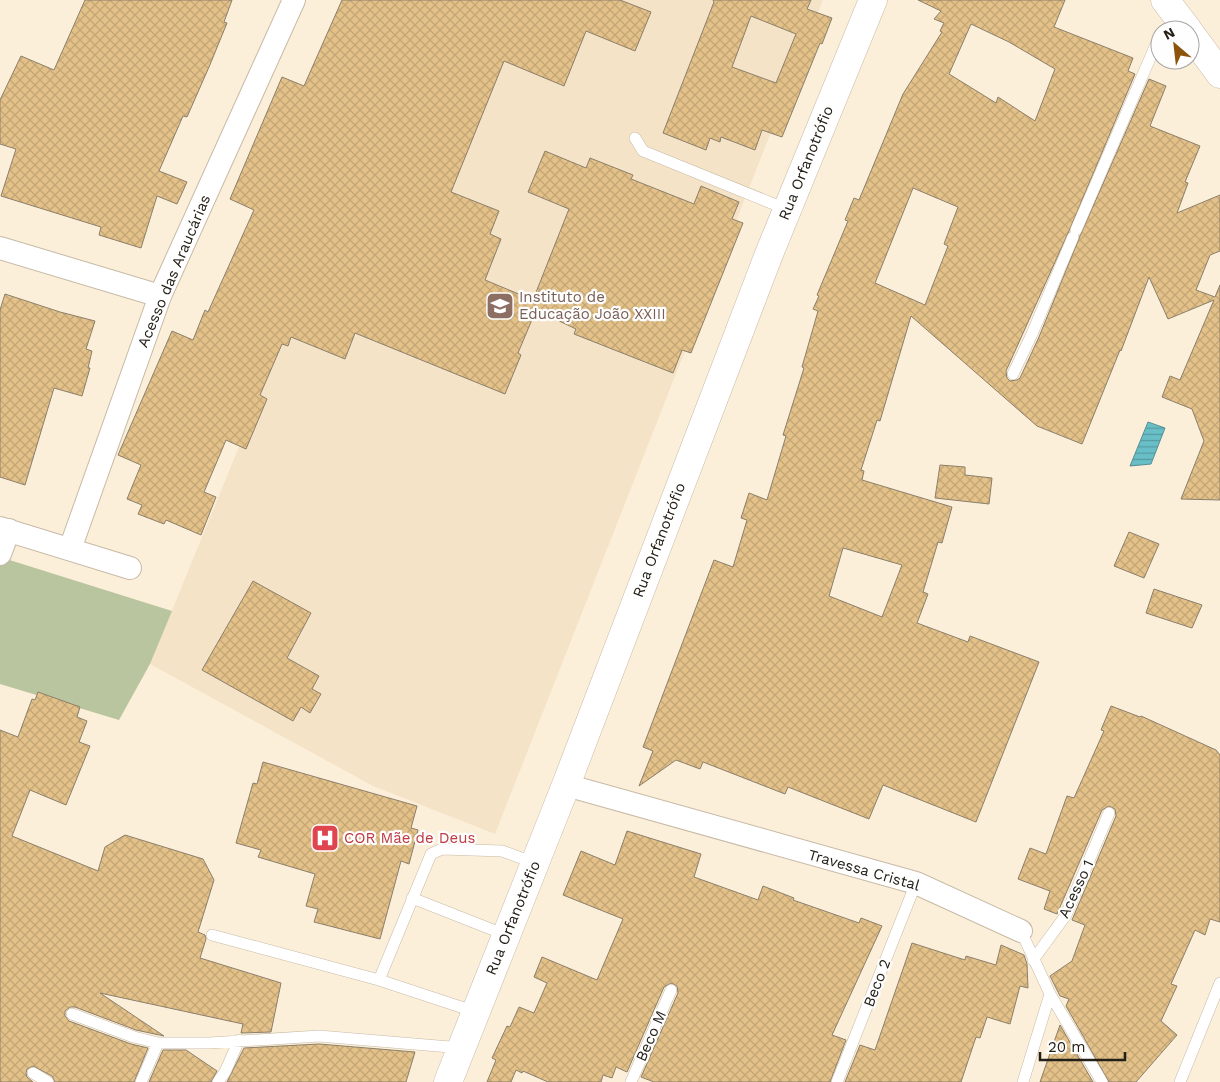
<svg xmlns="http://www.w3.org/2000/svg" width="1220" height="1082" viewBox="0 0 1220 1082" font-family="'Work Sans',sans-serif">
  <style>
    .built { fill: #f5e3c7 }
    .park { fill: #b9c59f }
    .water { fill: url(#water-rules); stroke: #548f93 }
    .building { fill: url(#building-cross-hatch); stroke: #8b7f6c; fill-rule: evenodd }
    .lines { fill: none; stroke-linecap: round; stroke-linejoin: round }
    .lane-casing { stroke: #c7baa6; stroke-width: 12 }
    .street-casing { stroke: #c7baa6; stroke-width: 24 }
    .secondary-casing { stroke: #c7baa6; stroke-width: 29 }
    .lane { stroke: #fff; stroke-width: 11 }
    .street { stroke: #fff; stroke-width: 22 }
    .secondary { stroke: #fff; stroke-width: 28 }
    .labels { text-anchor: middle; stroke-width: 4.5; stroke-linejoin: round; paint-order: stroke }
    .street-label { font-size: 15px; fill: #242018; stroke: #fefefe }
    .education-label { font-size: 15px; fill: #785e54; stroke: #fefefe; text-anchor: start }
    .health-label { font-size: 15px; fill: #be3a42; stroke: #fefefe; text-anchor: start }
  </style>
  <defs>
    <pattern id="water-rules" width="6" height="5" patternUnits="userSpaceOnUse" patternTransform="scale(1.25)"><rect width="6" height="5" fill="#69bfc8"/><path d="M0 2.5h6" fill="none" stroke="#569ba1"/></pattern>
    <pattern id="building-cross-hatch" width="8" height="8" patternUnits="userSpaceOnUse" patternTransform="scale(1.25)"><rect width="8" height="8" fill="#e4c188"/><path d="M0 0l8 8M0 8l8-8" fill="none" stroke="#c3a675"/></pattern>
  </defs>
  <rect width="100%" height="100%" fill="#fcefda"/>
  <path class="built" d="M 422,0 L 823,0 L 495,834 L 373,786 L 150,664 Z"/>
  <path class="park" d="M 0,557 L 172,611 L 150,664 L 119,720 L 0,684 Z"/>
  <path class="water" d="M 1148,422 L 1165,428 L 1151,464 L 1130,466 Z"/>
  <path class="building" d="M 85,0 L 232,0 L 224,22 L 227,23 L 209,67 L 187,117 L 183,116 L 159,171 L 187,182 L 177,204 L 157,196 L 141,248 L 99,235 L 101,227 L 1,196 L 16,149 L 0,144 L 0,100 L 21,56 L 54,70 Z
    M 342,0 L 620,0 L 651,12 L 635,51 L 586,31 L 564,86 L 504,61 L 451,192 L 499,211 L 490,234 L 501,239 L 485,280 L 533,300 L 569,209 L 528,192 L 545,151 L 586,168 L 590,158 L 633,175 L 631,179 L 694,204 L 701,186 L 739,202 L 732,219 L 743,223 L 691,353 L 682,350 L 673,373 L 574,334 L 576,329 L 536,310 L 518,353 L 521,355 L 505,394 L 355,333 L 345,359 L 291,337 L 288,346 L 282,344 L 260,395 L 267,399 L 246,449 L 226,440 L 204,492 L 216,497 L 201,535 L 166,520 L 164,524 L 138,514 L 142,505 L 127,499 L 141,465 L 118,455 L 172,331 L 193,340 L 205,310 L 208,312 L 254,210 L 230,199 L 282,77 L 304,86 Z
    M 713,0 L 811,0 L 807,9 L 832,18 L 822,44 L 820,43 L 782,137 L 762,130 L 755,150 L 721,137 L 720,142 L 710,138 L 706,150 L 663,133 L 714,2 ZM 751,16 L 796,34 L 776,83 L 732,67 Z
    M 918,0 L 1065,0 L 1054,27 L 1133,58 L 1128,71 L 1135,74 L 1069,231 L 1006,371 L 1007,378 L 1010,381 L 1017,380 L 1020,378 L 1039,337 L 1080,236 L 1149,79 L 1166,86 L 1150,126 L 1200,146 L 1185,182 L 1188,183 L 1177,213 L 1220,195 L 1220,251 L 1210,255 L 1196,290 L 1215,297 L 1220,285 L 1220,500 L 1181,499 L 1204,441 L 1192,409 L 1162,397 L 1170,376 L 1180,380 L 1214,300 L 1168,319 L 1149,277 L 1121,351 L 1120,350 L 1082,444 L 1037,426 L 911,316 L 880,421 L 877,420 L 861,470 L 864,471 L 862,480 L 952,507 L 942,543 L 938,542 L 923,592 L 928,594 L 917,623 L 968,642 L 970,636 L 1039,662 L 976,822 L 883,785 L 869,819 L 788,787 L 785,794 L 703,762 L 700,769 L 676,760 L 639,786 L 653,751 L 643,747 L 714,560 L 733,567 L 747,520 L 741,518 L 749,493 L 767,500 L 786,436 L 783,435 L 804,368 L 802,367 L 818,311 L 813,309 L 819,296 L 817,295 L 848,221 L 845,220 L 854,198 L 859,200 L 903,94 L 942,32 L 940,31 L 944,23 L 934,19 L 941,11 ZM 971,24 L 1009,42 L 1055,69 L 1035,121 L 998,97 L 996,103 L 949,74 ZM 913,188 L 958,207 L 944,244 L 948,246 L 925,305 L 875,283 ZM 843,548 L 902,565 L 882,617 L 829,596 Z
    M 5,294 L 60,312 L 95,321 L 86,349 L 92,351 L 88,368 L 90,368 L 82,396 L 54,388 L 25,485 L 0,477 L 0,310 Z
    M 940,465 L 965,467 L 965,475 L 992,478 L 989,504 L 935,498 Z
    M 1129,532 L 1159,544 L 1144,578 L 1114,566 Z
    M 253,581 L 311,613 L 287,658 L 319,676 L 312,689 L 321,694 L 310,713 L 301,707 L 293,721 L 202,670 Z
    M 1154,589 L 1202,605 L 1192,628 L 1146,613 Z
    M 38,692 L 80,707 L 77,717 L 87,721 L 79,742 L 90,746 L 66,805 L 30,790 L 12,836 L 98,871 L 105,847 L 125,835 L 203,859 L 214,880 L 198,932 L 205,935 L 206,939 L 200,958 L 281,983 L 271,1032 L 242,1033 L 241,1033 L 243,1024 L 100,993 L 164,1036 L 136,1030 L 75,1007 L 70,1007 L 65,1011 L 65,1016 L 69,1021 L 131,1044 L 148,1048 L 134,1082 L 55,1082 L 52,1076 L 33,1066 L 27,1069 L 26,1073 L 27,1077 L 33,1082 L 0,1082 L 0,730 L 18,737 L 32,699 L 35,700 Z
    M 1111,706 L 1140,717 L 1141,716 L 1216,750 L 1220,755 L 1220,922 L 1210,919 L 1205,935 L 1195,930 L 1171,984 L 1177,986 L 1161,1021 L 1177,1035 L 1136,1082 L 1109,1082 L 1066,1006 L 1069,999 L 1060,996 L 1050,976 L 1072,961 L 1085,925 L 1072,920 L 1116,816 L 1115,809 L 1109,806 L 1102,810 L 1057,914 L 1044,909 L 1050,891 L 1018,879 L 1030,848 L 1046,854 L 1067,796 L 1074,798 L 1104,731 L 1101,730 Z
    M 263,762 L 417,806 L 411,828 L 418,830 L 409,864 L 401,861 L 380,939 L 314,922 L 318,909 L 306,906 L 315,874 L 258,857 L 261,850 L 236,843 L 253,783 L 257,784 Z
    M 627,831 L 701,854 L 694,877 L 758,900 L 763,886 L 794,898 L 793,900 L 859,923 L 861,918 L 882,926 L 832,1035 L 846,1040 L 830,1082 L 654,1082 L 641,1077 L 678,993 L 677,986 L 671,983 L 664,987 L 627,1072 L 616,1067 L 612,1078 L 603,1075 L 601,1082 L 548,1082 L 523,1071 L 522,1073 L 516,1070 L 511,1082 L 487,1082 L 496,1060 L 492,1058 L 507,1026 L 510,1027 L 519,1007 L 534,1013 L 547,983 L 534,977 L 542,957 L 597,980 L 623,919 L 563,895 L 581,851 L 615,865 Z
    M 912,943 L 965,960 L 966,956 L 996,965 L 1001,945 L 1024,955 L 1027,964 L 1028,988 L 1020,986 L 1010,1024 L 987,1017 L 980,1038 L 976,1037 L 961,1082 L 845,1082 L 860,1045 L 875,1050 Z
    M 1060,1025 L 1093,1082 L 1040,1082 Z
    M 319,1044 L 415,1052 L 406,1082 L 227,1082 L 244,1048 Z
    M 163,1050 L 186,1050 L 217,1071 L 211,1082 L 149,1082 Z"/>
  <g class="lines">
    <defs>
      <path id="lane" d="M 635,138 L 643,151 L 786,209
        M 1076,230 L 1160,35
        M 1013,374 L 1032,334 L 1073,237
        M 412,898 L 506,935
        M 1021,931 L 1050,994 L 1102,1082
        M 212,935 L 379,980 L 476,1012
        M 1033,960 L 1066,915 L 1109,813
        M 379,980 L 431,854 L 442,849 L 502,851 L 535,863
        M 72,1014 L 134,1037 L 158,1043 L 209,1043 L 319,1036 L 462,1048
        M 33,1073 L 48,1082
        M 141,1082 L 158,1043
        M 218,1082 L 225,1072 L 239,1040
        M 631,1082 L 671,990
        M 837,1082 L 916,883
        M 1023,1082 L 1050,994
        M 1180,1082 L 1220,983"/>
      <path id="street" d="M 0,248 L 160,296
        M 0,528 L 130,568
        M 70,549 L 160,296 L 294,0
        M 0,554 L 9,530
        M 566,785 L 916,883 L 1021,931"/>
      <path id="secondary" d="M 1165,0 L 1188,30
        M 1190,33 L 1220,74
        M 448,1082 L 566,785 L 769,254 L 873,0"/>
    </defs>
    <use href="#lane" class="lane-casing"/>
    <use href="#street" class="street-casing"/>
    <use href="#secondary" class="secondary-casing"/>
    <use href="#lane" class="lane"/>
    <use href="#street" class="street"/>
    <use href="#secondary" class="secondary"/>
  </g>
  <defs>
    <symbol id="school-square" viewBox="-11 -11 22 22"><rect x="-9" y="-9" width="18" height="18" rx="4" fill="#8d6e63" stroke="#fefefe"/><path d="M0-5L7-2L0 1L-7-2ZM-4 1L0 2.5L4 1V4Q0 6-4 4Z" fill="#fff"/></symbol>
    <symbol id="hospital-square" viewBox="-11 -11 22 22"><rect x="-9" y="-9" width="18" height="18" rx="4" fill="#e0444e" stroke="#fefefe"/><path d="M-5-5h3v3.5h4V-5h3V5h-3V1.5h-4V5h-3Z" fill="#fff"/></symbol>
  </defs>
  <g fill-rule="evenodd">
    <use href="#school-square" x="484" y="290" width="32" height="32"/>
    <use href="#hospital-square" x="309" y="822" width="32" height="32"/>
  </g>
  <g class="labels">
    <g class="street-label">
      <text transform="translate(806 163) rotate(-68)" y="5">Rua Orfanotrófio</text>
      <text transform="translate(174 271) rotate(-67)" y="5">Acesso das Araucárias</text>
      <text transform="translate(659 540) rotate(-69)" y="5">Rua Orfanotrófio</text>
      <text transform="translate(864 870) rotate(16)" y="5">Travessa Cristal</text>
      <text transform="translate(1076 889) rotate(-65)" y="5">Acesso 1</text>
      <text transform="translate(513 918) rotate(-68)" y="5">Rua Orfanotrófio</text>
      <text transform="translate(877 983) rotate(-69)" y="5">Beco 2</text>
      <text transform="translate(651 1036) rotate(-66)" y="5">Beco M</text>
    </g>
    <g class="education-label">
      <text x="519" y="302">Instituto de<tspan x="519" dy="17">Educação João XXIII</tspan></text>
    </g>
    <g class="health-label">
      <text x="344" y="843">COR Mãe de Deus</text>
    </g>
  </g>
  <g transform="translate(1175 45) rotate(332)"><circle r="24" fill="#fefefe" stroke="#a7a5a2"/>
  <path d="M0-4L9 19L0 12L-9 19Z" fill="#8c530a"/>
  <text y="-8" font-size="14" font-weight="bold" text-anchor="middle" fill="#242018">N</text>
  </g>
  <path d="M1040 1052v8h85v-8" fill="none" stroke="#242018" stroke-width="2.5"/>
  <text x="1048" y="1052" font-size="15" fill="#242018" stroke="#fefefe" stroke-width="4" paint-order="stroke">20 m</text>
</svg>
